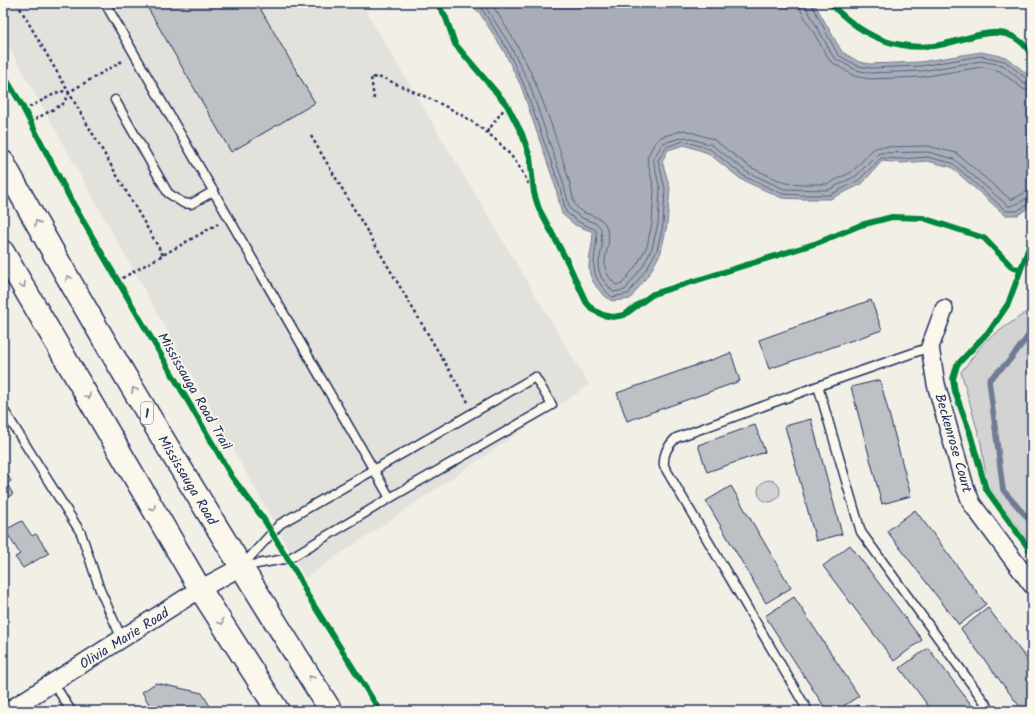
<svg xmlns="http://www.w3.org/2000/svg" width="1035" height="714" viewBox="0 0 1035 714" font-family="Kalam,sans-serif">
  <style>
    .built { fill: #e2e1dc }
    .green { fill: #d2d3d2; stroke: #768198 }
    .water { fill: #a9adb7; stroke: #707b93 }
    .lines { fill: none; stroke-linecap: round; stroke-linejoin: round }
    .shore { stroke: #546182; stroke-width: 1 }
    .stream { stroke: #707b93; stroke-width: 5.5 }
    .building { fill: #bdc0c4; stroke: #1b2f5e }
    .lane-casing { stroke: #1b2f5e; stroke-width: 11 }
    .street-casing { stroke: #1b2f5e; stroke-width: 20 }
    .primary-casing { stroke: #1b2f5e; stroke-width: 25 }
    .path { stroke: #1b2f5e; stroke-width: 2.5; stroke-dasharray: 3 3; stroke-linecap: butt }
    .lane { stroke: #fbf7ec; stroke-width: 8 }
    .street { stroke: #fbf7ec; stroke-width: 17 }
    .primary { stroke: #fbf7ec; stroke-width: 22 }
    .cycleway-casing { stroke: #fbf7ec; stroke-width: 8 }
    .cycleway { stroke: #00873e; stroke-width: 6 }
    .oneway { stroke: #8b93a5 }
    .labels { text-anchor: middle; stroke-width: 3.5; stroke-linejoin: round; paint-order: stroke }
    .shield { fill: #fbf7ec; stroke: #5e6b89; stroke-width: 1 }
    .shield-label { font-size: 13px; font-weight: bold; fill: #1b2f5e }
    .street-label { font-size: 14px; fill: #1b2f5e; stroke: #fbf7ec }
  </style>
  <rect width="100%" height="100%" fill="#f2efe6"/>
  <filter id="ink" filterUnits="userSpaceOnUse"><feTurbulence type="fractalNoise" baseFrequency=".025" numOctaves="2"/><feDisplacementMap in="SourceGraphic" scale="8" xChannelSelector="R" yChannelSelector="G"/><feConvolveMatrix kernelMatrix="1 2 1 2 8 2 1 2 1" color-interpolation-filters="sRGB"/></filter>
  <g filter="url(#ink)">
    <path class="built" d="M 3,3 L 361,3 L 589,385 L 305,578 L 3,36 Z"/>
    <path class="green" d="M 1032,308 L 1032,546 L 987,484 L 981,443 L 961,372 L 985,341 Z
      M758 491a11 11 0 1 1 22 0a11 11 0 1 1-22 0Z"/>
    <path class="water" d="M 468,3 L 814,3 L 842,52 L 859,62 L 870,64 L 920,62 L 981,52 L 1006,57 L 1032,78 L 1032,205 L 1018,215 L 1005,215 L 951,167 L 927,161 L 902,163 L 882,161 L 862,184 L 830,199 L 802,199 L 782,198 L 742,180 L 708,153 L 684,145 L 668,150 L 662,161 L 670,188 L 667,225 L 661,252 L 651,271 L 630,299 L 612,301 C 601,295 588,279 589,266 C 589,254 593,244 593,232 L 575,225 L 562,214 L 555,185 L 521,86 L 504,51 L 479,12 Z"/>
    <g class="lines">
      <path class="shore" d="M 475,3 L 482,9 L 507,49 L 524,85 L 559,184 L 566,212 L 577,221 L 596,230 C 599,250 587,268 601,285 C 605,290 608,294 612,297 L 628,294 L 647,268 L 657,250 L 663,225 L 665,189 L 658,160 L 666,147 L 684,141 L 710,149 L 745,177 L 783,194 L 802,195 L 830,195 L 859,180 L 881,158 L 902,159 L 927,157 L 952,163 L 1006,211 L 1017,211 L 1032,202
        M 483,3 L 511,47 L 529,83 L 563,182 L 570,209 L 580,217 L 597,224 L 601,228 L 602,247 L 598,267 L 601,277 L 613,292 L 625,290 L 643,266 L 652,248 L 658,224 L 660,189 L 653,159 L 663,143 L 685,137 L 712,145 L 747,172 L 784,189 L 828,190 L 856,176 L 879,153 L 928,152 L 954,159 L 1008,206 C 1018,206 1023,198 1032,197
        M 491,3 C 507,28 523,53 534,80 C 548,112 559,147 569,180 C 571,188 572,196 575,204 C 580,217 601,213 606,226 C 616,250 592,262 616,285 L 622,284 L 638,263 L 647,246 L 652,223 L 654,190 L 647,158 L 655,142 L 661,137 L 684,130 L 713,139 L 750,167 L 785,183 L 802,184 L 827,184 L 852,172 L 872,150 L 878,147 L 928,146 L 956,153 L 1011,200 L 1026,192 L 1032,191
        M 800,3 L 801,11 L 830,61 L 854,76 L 870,79 L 921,77 L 981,67 L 1000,71 L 1023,89 L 1032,92
        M 806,3 L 807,9 L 834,58 L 856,70 L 870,73 L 921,71 L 981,61 L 1003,65 L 1025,84 L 1032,86
        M 811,3 L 838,55 L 858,66 L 870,68 L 920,66 L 981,56 L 1005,61 L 1028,80 L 1032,81"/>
      <path class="stream" d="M 1032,331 L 1009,361 L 989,380 L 1003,490 L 1032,523"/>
    </g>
    <path class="building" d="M 145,3 L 257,3 L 315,103 L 231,152 Z
      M 871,300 L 882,330 L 769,369 L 759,340 Z
      M 731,353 L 740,381 L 627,421 L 617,393 Z
      M 880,380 L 911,496 L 882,504 L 851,387 Z
      M 811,419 L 842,534 L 816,541 L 785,426 Z
      M 755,425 L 765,452 L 707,472 L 698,445 Z
      M 4,469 L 11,481 L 7,484 L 13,494 L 3,500 Z
      M 731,486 L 791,588 L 766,603 L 706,501 Z
      M 915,510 L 986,604 L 959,625 L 887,531 Z
      M 22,521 L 32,536 L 36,534 L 49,553 L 23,568 L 15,557 L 20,554 L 5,530 Z
      M 850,545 L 922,640 L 894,661 L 823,566 Z
      M 794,597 L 859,696 L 836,711 L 827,711 L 765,616 Z
      M 988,608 L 1032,666 L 1032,711 L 1023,711 L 961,629 Z
      M 928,648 L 976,711 L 932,711 L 900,668 Z
      M 156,683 L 202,693 L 213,711 L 153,711 L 142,692 Z
      M 858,705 L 862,711 L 849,711 Z"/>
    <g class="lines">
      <defs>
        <path id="lane" d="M 105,3 L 390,498
          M 115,100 L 168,193 L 183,203 L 191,204 L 214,191
          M 535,377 L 552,405 L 390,498 L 290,558 L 241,567 L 280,524 Z
          M 818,386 L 930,347
          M 3,409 L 81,533 L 100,590 L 122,639
          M 53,682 L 71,711
          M 808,711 L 664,466 C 663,454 667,447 676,438 L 818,386 L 861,532 L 991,711"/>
        <path id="street" d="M 944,309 L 930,347 L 936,384 L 965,487 L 972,504 L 1032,585
          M 8,711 L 200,589 L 241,567"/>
        <path id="primary" d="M 3,162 C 105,349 218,530 331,711
          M 3,252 L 200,589 L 278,711"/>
      </defs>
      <use href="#lane" class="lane-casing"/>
      <use href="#street" class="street-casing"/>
      <use href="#primary" class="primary-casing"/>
      <path class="path" d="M 17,3 L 163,255
        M 374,99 L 371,77 L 383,78 C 429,99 479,116 512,157 C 521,168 527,181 534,193
        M 24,110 L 60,91 L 69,92 L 124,60
        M 30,122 L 63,104 L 69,93
        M 487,132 L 507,105
        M 311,136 L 468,402
        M 117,281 L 218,224"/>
      <use href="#lane" class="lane"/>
      <use href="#street" class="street"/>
      <use href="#primary" class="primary"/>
      <defs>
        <path id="cycleway" d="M 437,3 L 446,18 L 455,44 L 507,105 L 522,134 L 530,157 L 534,193 L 539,209 L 567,261 L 586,302 L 593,310 L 603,315 L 613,317 L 624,315 L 653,294 L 817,243 L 861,225 L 892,217 L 923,218 L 984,238 L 1013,268 L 1020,269
          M 830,3 C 850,24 873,41 902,45 C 911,47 924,47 933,46 C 968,42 1008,13 1032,56
          M 3,74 L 20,102 L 72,202 L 232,477 L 263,518 L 298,576 L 308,596 L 380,711
          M 1032,239 L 1008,304 L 991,329 L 957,365 L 953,379 L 955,392 L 970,433 L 986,489 L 1032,553"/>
      </defs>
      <use href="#cycleway" class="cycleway-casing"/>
      <use href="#cycleway" class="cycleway"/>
    </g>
    <defs><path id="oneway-chevron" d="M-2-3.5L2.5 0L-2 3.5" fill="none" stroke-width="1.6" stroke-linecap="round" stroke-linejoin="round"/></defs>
    <g class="oneway">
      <use href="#oneway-chevron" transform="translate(37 223) rotate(-119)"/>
      <use href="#oneway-chevron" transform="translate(68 278) rotate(-121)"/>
      <use href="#oneway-chevron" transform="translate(23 285) rotate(59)"/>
      <use href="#oneway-chevron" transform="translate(134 390) rotate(-121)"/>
      <use href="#oneway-chevron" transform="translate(88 396) rotate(60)"/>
      <use href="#oneway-chevron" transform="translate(153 508) rotate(60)"/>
      <use href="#oneway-chevron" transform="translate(221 622) rotate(57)"/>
      <use href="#oneway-chevron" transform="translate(311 678) rotate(-122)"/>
    </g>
  </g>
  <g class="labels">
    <rect class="shield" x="141" y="402" width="12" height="22" rx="3"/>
    <g class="shield-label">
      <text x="147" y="418">1</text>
    </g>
    <g class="street-label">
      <text transform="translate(195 391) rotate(60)" y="5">Mississauga Road Trail</text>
      <text transform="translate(954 443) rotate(74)" y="5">Beckenrose Court</text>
      <text transform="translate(188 480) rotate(59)" y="5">Mississauga Road</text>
      <text transform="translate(124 638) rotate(-32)" y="5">Olivia Marie Road</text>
    </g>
  </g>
  <rect width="1035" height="714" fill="none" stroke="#fbf7ec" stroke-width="16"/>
  <rect x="8" y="8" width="1019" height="698" fill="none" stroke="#1b2f5e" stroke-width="1.5" filter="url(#ink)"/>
</svg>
